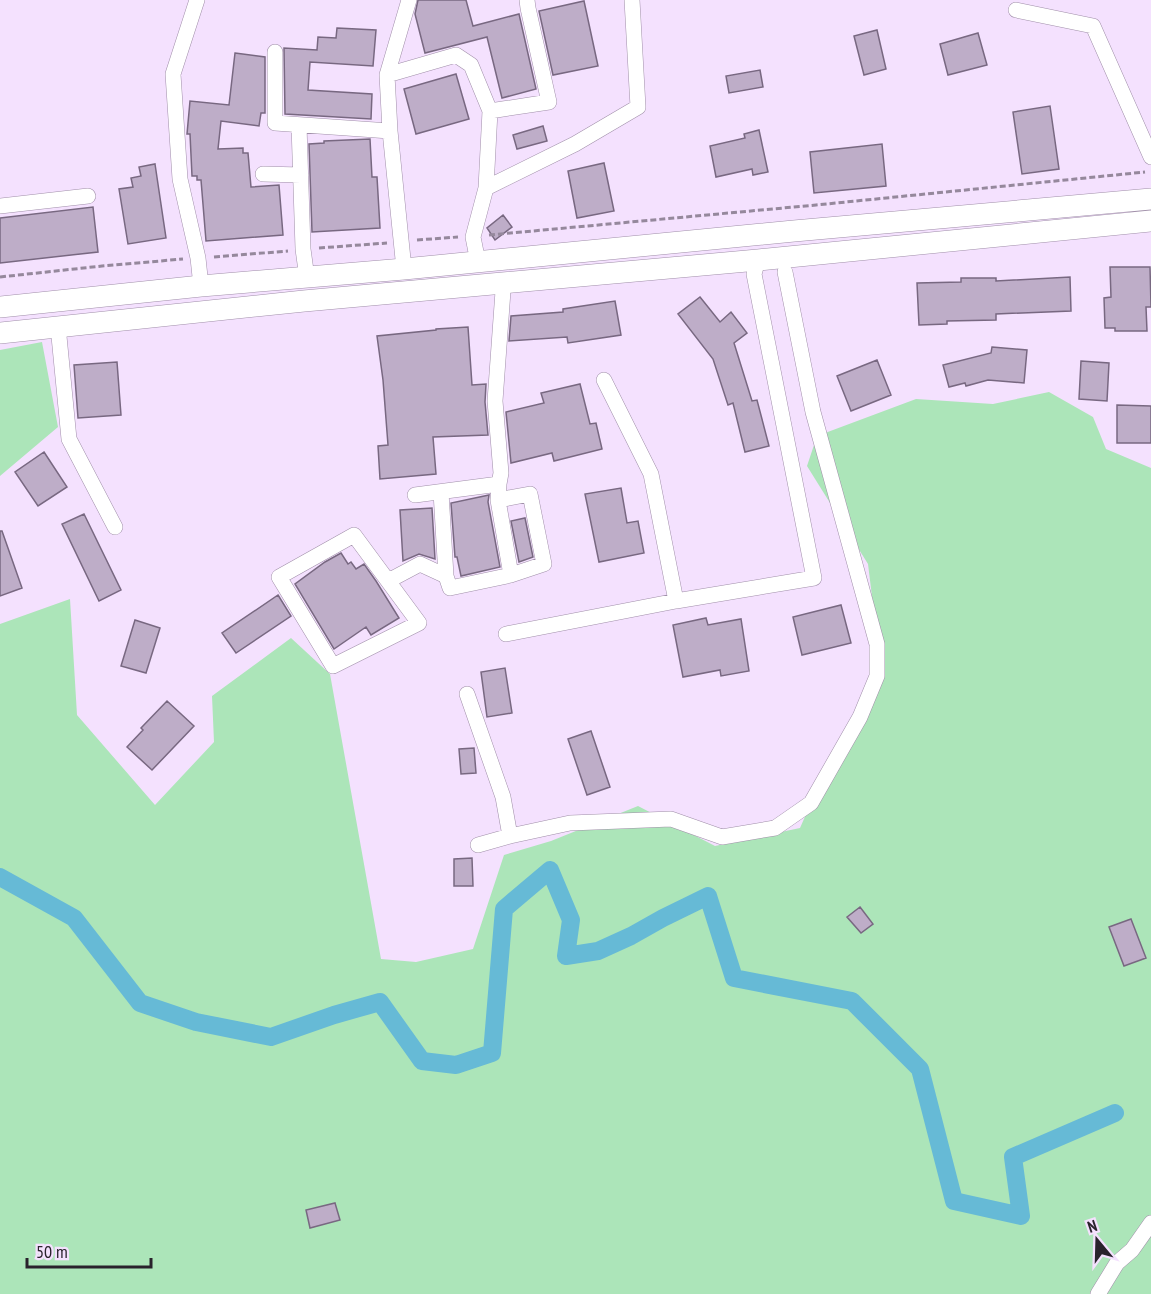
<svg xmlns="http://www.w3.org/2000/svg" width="1151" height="1294" viewBox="0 0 1151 1294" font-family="'PT Sans Narrow',sans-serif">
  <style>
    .green { fill: #ace5b9 }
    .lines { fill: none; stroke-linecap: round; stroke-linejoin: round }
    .canal { stroke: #66bad6; stroke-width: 18 }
    .building { fill: #beadc8; stroke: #786881; stroke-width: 1.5 }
    .minor-casing { stroke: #a08fa9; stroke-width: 16 }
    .secondary-casing { stroke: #a08fa9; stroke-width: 22 }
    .path { stroke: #95889c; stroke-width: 3; stroke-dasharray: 6 3; stroke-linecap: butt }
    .minor { stroke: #fff; stroke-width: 15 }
    .secondary { stroke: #fff; stroke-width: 21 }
  </style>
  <rect width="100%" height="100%" fill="#f4e1fe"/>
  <path class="green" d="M 42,342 L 58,427 L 0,476 L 0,350 Z
    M 1049,392 L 1093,417 L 1106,449 L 1151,468 L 1151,1294 L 0,1294 L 0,624 L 70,599 L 77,715 L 155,805 L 214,742 L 212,696 L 291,638 L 330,674 L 381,959 L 416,962 L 473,949 L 504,855 L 551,841 L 638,806 L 715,846 L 800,828 L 811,803 L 882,678 L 868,564 L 807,466 L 817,436 L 916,399 L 993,404 Z"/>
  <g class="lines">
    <path class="canal" d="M 0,877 L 74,918 L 140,1003 L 196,1022 L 271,1037 L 334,1015 L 380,1002 L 422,1061 L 456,1065 L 492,1053 L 504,909 L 550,870 L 571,920 L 566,956 L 598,951 L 631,936 L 663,918 L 708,896 L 734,978 L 852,1001 L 920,1069 L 954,1201 L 1021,1216 L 1013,1157 L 1115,1113"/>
  </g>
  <path class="building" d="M 418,0 L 466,0 L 473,26 L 519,14 L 536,89 L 502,98 L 487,37 L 425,53 L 415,14 Z
    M 584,1 L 598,66 L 553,75 L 539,11 Z
    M 337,28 L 376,30 L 373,66 L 310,62 L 308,90 L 372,94 L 371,119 L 285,114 L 284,48 L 317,50 L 318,37 L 336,38 Z
    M 877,30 L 886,69 L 864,75 L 854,36 Z
    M 978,33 L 987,65 L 948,75 L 940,44 Z
    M 235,53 L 265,57 L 265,113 L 261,113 L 259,126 L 221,121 L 218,149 L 243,148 L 243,153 L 248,153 L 251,187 L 279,185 L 283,235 L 206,241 L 201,180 L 197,180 L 197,176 L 192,176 L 190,134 L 187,134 L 190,101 L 229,105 Z
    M 760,70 L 763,87 L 729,93 L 726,76 Z
    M 456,74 L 469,119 L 416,134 L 404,89 Z
    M 1050,106 L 1059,169 L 1022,174 L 1013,112 Z
    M 543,126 L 547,141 L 517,149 L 513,135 Z
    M 759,130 L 768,172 L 753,175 L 752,169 L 716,177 L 710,146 L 745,138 L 744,134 Z
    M 370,139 L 372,177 L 377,177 L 380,228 L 312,232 L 309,144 L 324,143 L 324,141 Z
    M 882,144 L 886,186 L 814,193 L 810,152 Z
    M 604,163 L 614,211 L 577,218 L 568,171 Z
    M 155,164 L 166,238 L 128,244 L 119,189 L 133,187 L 131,178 L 141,176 L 139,167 Z
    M 93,207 L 98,252 L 0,263 L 0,218 Z
    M 503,215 L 512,227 L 495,240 L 487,228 Z
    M 1110,267 L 1150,267 L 1151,307 L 1146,307 L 1147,331 L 1115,331 L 1115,328 L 1105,328 L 1104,298 L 1111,297 Z
    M 1070,277 L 1071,311 L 996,314 L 996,320 L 947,321 L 947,324 L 919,325 L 917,283 L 961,282 L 961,278 L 996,278 L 996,281 Z
    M 700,297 L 720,322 L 731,312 L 747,333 L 734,343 L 752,401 L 757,400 L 769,446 L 745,452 L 733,403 L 728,405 L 713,359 L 678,314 Z
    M 615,301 L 621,335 L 568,343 L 567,337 L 509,341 L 511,316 L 563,312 L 563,309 Z
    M 468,327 L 472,385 L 486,384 L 485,402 L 488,435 L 433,437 L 436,474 L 380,479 L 378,446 L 388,445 L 383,380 L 377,336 L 436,330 L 436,329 Z
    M 992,347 L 1027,350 L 1024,383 L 988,380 L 966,386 L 965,383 L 949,387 L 943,365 L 991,353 Z
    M 877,360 L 891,395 L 851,411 L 837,376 Z
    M 1081,361 L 1109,363 L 1107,401 L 1079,399 Z
    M 117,362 L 121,415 L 78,418 L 74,365 Z
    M 580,384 L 590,424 L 596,423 L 602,449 L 554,461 L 552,453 L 511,463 L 506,412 L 544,403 L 541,393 Z
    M 1117,405 L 1151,406 L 1151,443 L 1117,443 Z
    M 44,452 L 67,487 L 38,506 L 15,472 Z
    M 621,488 L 627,523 L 638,521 L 644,553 L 599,562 L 585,494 Z
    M 489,495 L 488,502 L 500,567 L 461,576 L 457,557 L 455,557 L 451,503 Z
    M 432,508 L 435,559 L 419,554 L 403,561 L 400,510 Z
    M 84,514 L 121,590 L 99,601 L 62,524 Z
    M 525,518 L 533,557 L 519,562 L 511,521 Z
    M 0,531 L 2,531 L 22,588 L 0,596 Z
    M 341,553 L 348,564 L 351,562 L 356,569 L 364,564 L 376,581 L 399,618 L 371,635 L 366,627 L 334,649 L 295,584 L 325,562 Z
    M 278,595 L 291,616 L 236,653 L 222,633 Z
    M 841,605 L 851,643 L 802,655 L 793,617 Z
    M 706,618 L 708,625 L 741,619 L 749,671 L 721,676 L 720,670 L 683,677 L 673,625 Z
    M 135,620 L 160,628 L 146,673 L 121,666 Z
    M 505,668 L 512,713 L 487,717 L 481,672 Z
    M 167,701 L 194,726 L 152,770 L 127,747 L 143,730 L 141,728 Z
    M 591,731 L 610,787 L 587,795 L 568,739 Z
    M 474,748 L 476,773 L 461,774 L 459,749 Z
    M 472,858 L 473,886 L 454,886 L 454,859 Z
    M 860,907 L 873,924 L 861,933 L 847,917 Z
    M 1131,919 L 1146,958 L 1124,966 L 1109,927 Z
    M 335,1203 L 340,1220 L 310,1228 L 306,1210 Z"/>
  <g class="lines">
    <defs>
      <path id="minor" d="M 197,0 L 173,74 L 180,179 L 198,258 L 201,286
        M 1016,10 L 1093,26 L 1151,157
        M 275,52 L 275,123 L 390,131 L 387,75 L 456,55 L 471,65 L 490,111
        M 387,75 L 409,0
        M 299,125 L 303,249 L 307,278
        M 390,131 L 404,269
        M 263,174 L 301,175
        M 486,188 L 490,111 L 549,102 L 528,8 L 527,0
        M 0,206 L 88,196
        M 478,262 L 473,237 L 486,188 L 575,144 L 638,107 L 632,0
        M 58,326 L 69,439 L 115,527
        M 604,380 L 651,474 L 676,601
        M 441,492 L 446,576 L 450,588 L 511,575 L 544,564 L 530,494 L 498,500 L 499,484
        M 415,495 L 499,484 L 501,473 L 495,401 L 503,291 L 505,283
        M 498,500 L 511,575
        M 354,535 L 419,623 L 333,666 L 279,577 Z
        M 388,581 L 420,564 L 446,576
        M 506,634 L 676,601 L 814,578 L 754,274 L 758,260
        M 467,694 L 503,797 L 510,836 L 570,823 L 671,819 L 722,837 L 775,828 L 811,803 L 860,717 L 877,676 L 877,644 L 813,412 L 785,272
        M 478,845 L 510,836
        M 1098,1294 L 1117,1263 L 1132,1250 L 1151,1223"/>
      <path id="secondary" d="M 0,307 L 201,286 L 404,269 L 794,231 L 1151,199
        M 0,333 L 304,301 L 758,260 L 1151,221"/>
    </defs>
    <use href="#minor" class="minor-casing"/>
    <use href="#secondary" class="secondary-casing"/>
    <path class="path" d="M 489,235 L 816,205 L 1145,172
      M 417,240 L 458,237
      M 319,248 L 387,243
      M 214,257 L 288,251
      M 0,277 L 102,266 L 183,259"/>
    <use href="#minor" class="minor"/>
    <use href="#secondary" class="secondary"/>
  </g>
  <g transform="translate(1097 1240) rotate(341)" stroke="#f4e1fe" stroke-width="4.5" paint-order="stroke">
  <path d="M0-4.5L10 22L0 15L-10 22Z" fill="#29222c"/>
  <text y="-9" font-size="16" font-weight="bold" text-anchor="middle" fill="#29222c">N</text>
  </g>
  <path d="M27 1258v9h124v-9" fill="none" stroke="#29222c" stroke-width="3"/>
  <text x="36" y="1258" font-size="18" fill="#29222c" stroke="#f4e1fe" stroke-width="4.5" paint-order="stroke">50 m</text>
</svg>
